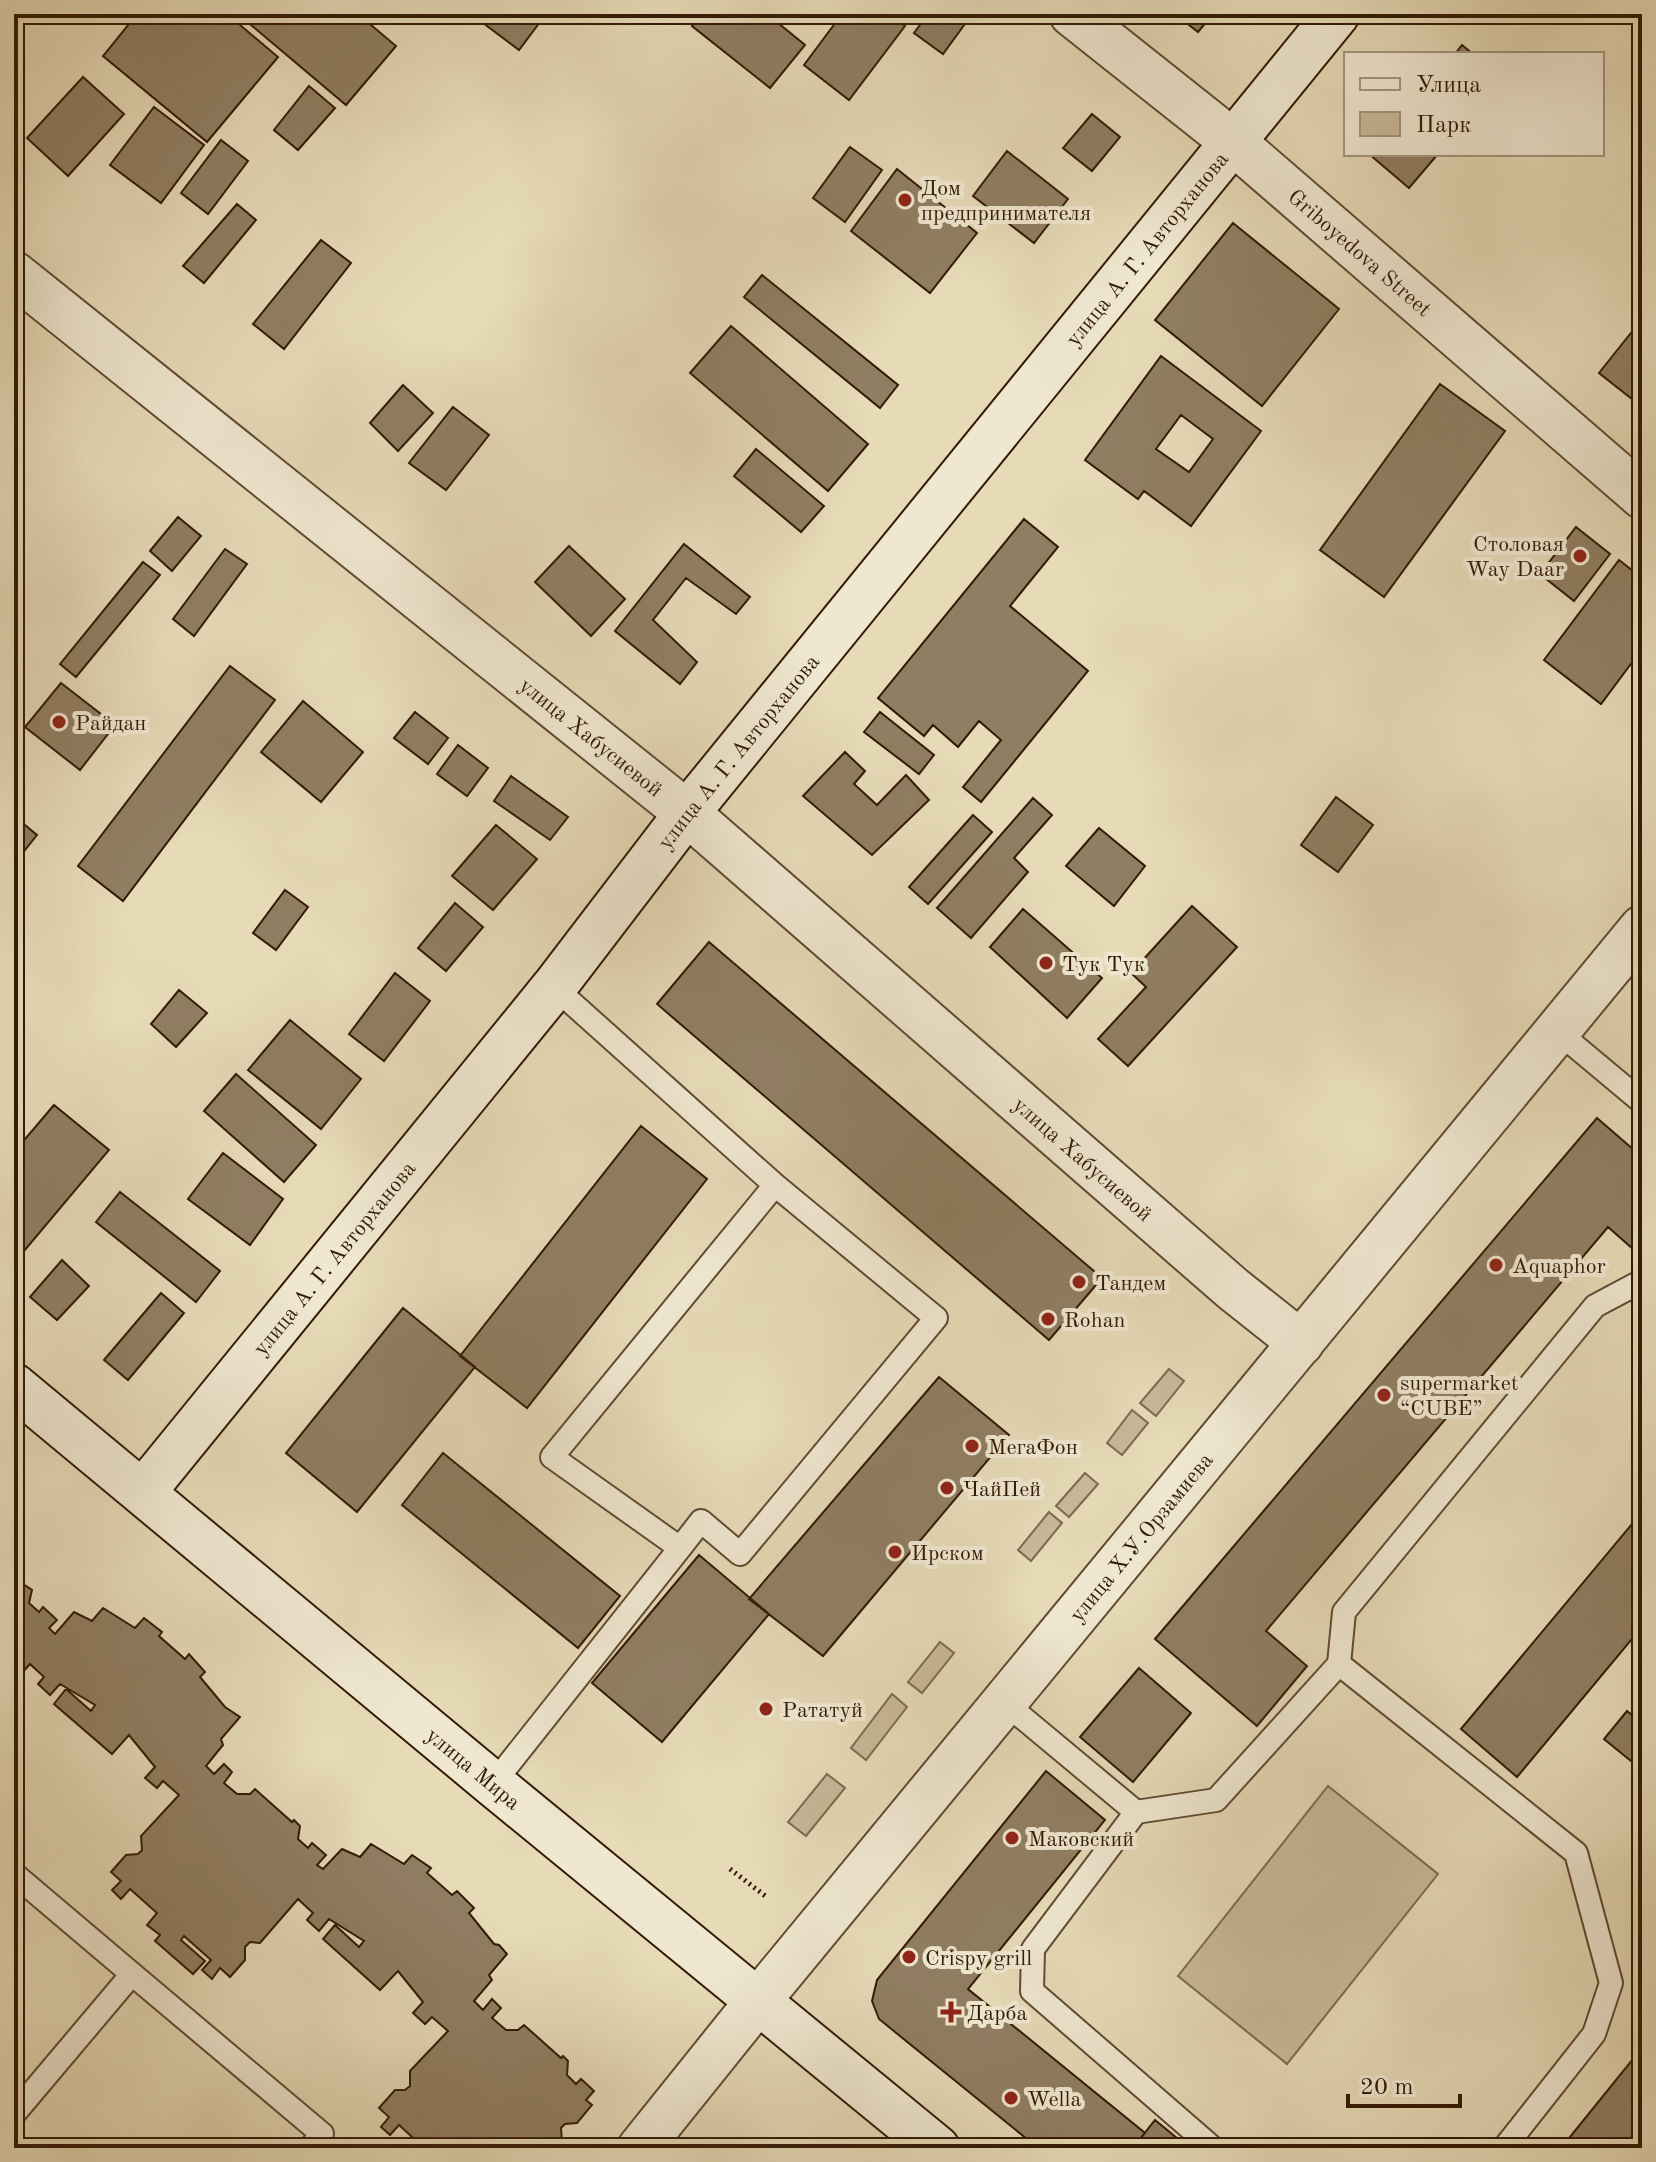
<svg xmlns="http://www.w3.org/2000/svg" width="1656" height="2162" viewBox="0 0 1656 2162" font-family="'Old Standard TT',serif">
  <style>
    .green { fill: #c8b999; stroke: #7e6a50; stroke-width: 2 }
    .building { fill: #907e62; stroke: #331a06; stroke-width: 2; fill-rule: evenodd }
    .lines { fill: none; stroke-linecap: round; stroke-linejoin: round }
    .lane-casing { stroke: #604a32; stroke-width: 26 }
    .street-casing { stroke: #604a32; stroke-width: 48 }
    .secondary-casing { stroke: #331a06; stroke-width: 48 }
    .path { stroke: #331a06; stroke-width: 5; stroke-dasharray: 2 4; stroke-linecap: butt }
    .lane { stroke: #efe7d0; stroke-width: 22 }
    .street { stroke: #efe7d0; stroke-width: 44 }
    .secondary { stroke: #efe7d0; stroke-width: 44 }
    .poi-dot { fill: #8f2418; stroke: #efe7d0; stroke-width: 3 }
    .labels { text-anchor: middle; stroke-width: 8; stroke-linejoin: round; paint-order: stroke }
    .poi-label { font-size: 22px; fill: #331a06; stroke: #efe7d0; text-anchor: start }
    .street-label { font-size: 22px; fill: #331a06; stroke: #efe7d0 }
  </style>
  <rect width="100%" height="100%" fill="#e6dab7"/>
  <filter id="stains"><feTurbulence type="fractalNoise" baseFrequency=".0025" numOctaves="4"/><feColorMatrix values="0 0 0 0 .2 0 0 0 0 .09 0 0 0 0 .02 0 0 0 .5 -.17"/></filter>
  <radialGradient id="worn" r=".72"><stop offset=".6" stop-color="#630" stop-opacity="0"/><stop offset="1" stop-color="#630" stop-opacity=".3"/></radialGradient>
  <path class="green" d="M 1169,1369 L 1184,1381 L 1156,1416 L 1140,1403 Z
    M 1132,1410 L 1148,1423 L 1122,1455 L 1107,1443 Z
    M 1085,1473 L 1098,1484 L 1069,1517 L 1056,1506 Z
    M 1049,1512 L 1062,1523 L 1031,1561 L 1018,1550 Z
    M 940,1642 L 954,1653 L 922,1693 L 908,1682 Z
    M 892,1694 L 907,1707 L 866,1760 L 851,1748 Z
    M 827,1774 L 845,1788 L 806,1836 L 788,1822 Z
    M 1328,1786 L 1438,1874 L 1287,2064 L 1178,1976 Z"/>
  <path class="building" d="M 137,14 L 227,14 L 278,57 L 207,142 L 103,56 Z
    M 238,14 L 358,14 L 396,46 L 346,105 Z
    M 471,14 L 546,14 L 519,50 Z
    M 702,14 L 767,14 L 805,45 L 770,88 L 692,26 Z
    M 842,14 L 890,14 L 905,26 L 849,100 L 804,65 Z
    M 928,14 L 966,14 L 970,17 L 943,54 L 914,33 Z
    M 1175,14 L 1213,14 L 1198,32 Z
    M 1462,45 L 1473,54 L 1455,54 Z
    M 83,77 L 124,114 L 68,176 L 27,138 Z
    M 309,86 L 335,108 L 298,150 L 274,130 Z
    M 154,107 L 204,145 L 161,203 L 110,165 Z
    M 1092,114 L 1120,137 L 1092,171 L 1063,148 Z
    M 221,140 L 248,161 L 208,214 L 181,193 Z
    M 850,147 L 882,170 L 845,222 L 813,198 Z
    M 1007,151 L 1068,199 L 1034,243 L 973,196 Z
    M 1369,154 L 1438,154 L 1409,188 Z
    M 897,169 L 977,233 L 930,293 L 851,231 Z
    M 237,204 L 256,220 L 204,283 L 183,266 Z
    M 1233,223 L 1339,309 L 1262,406 L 1155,320 Z
    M 321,240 L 351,263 L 284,349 L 253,324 Z
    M 762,275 L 898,385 L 880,408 L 744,297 Z
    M 1642,319 L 1642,407 L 1599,373 Z
    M 731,326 L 868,444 L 828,491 L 690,373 Z
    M 1161,356 L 1261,431 L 1191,526 L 1144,491 L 1138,499 L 1085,460 ZM 1181,415 L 1213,439 L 1189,472 L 1156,449 Z
    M 1440,384 L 1505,431 L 1384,597 L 1320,550 Z
    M 403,385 L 433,413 L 398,451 L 370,423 Z
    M 453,407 L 489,435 L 446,490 L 409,463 Z
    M 756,449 L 824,506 L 801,532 L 734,476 Z
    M 178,517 L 201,536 L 172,571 L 150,551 Z
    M 1024,519 L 1058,547 L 1010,606 L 1088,671 L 981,802 L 963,787 L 1001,740 L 979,721 L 958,747 L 933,725 L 924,736 L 878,698 Z
    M 1576,527 L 1610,554 L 1574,601 L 1540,574 Z
    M 684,544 L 750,597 L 736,614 L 686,578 L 653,620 L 697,662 L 680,684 L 615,631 Z
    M 569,546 L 625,599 L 591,636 L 535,582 Z
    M 225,549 L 247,564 L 194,636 L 173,619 Z
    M 1619,560 L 1642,578 L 1642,649 L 1601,704 L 1544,660 Z
    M 143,562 L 160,575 L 76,677 L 60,664 Z
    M 230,666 L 275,700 L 123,901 L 78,866 Z
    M 61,683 L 115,725 L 80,770 L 25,727 Z
    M 303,701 L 363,752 L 321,802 L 261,752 Z
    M 415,712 L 448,738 L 428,764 L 394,738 Z
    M 880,712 L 934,755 L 919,774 L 864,732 Z
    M 458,745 L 488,768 L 467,796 L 437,774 Z
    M 845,752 L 865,771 L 854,784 L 877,805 L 906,775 L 929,800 L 872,855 L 803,796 Z
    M 511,776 L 568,817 L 550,840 L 494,801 Z
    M 1336,797 L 1373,825 L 1338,872 L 1301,845 Z
    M 1033,798 L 1052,815 L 1014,858 L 1028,872 L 971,938 L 937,908 Z
    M 973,815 L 992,832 L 928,904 L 909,887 Z
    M 14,816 L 37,835 L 14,864 Z
    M 496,825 L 537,859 L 493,910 L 452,876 Z
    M 1099,828 L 1145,866 L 1114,906 L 1066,866 Z
    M 285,890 L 308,907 L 276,950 L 253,933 Z
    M 455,903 L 483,927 L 446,971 L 418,948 Z
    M 1192,906 L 1237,947 L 1128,1066 L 1098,1039 L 1146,987 L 1131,973 Z
    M 1023,909 L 1102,978 L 1067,1018 L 990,947 Z
    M 709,942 L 1102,1278 L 1049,1340 L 657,1004 Z
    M 395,973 L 430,1001 L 384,1061 L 349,1034 Z
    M 179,990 L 207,1013 L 176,1047 L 151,1024 Z
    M 14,1015 L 24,1022 L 14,1035 Z
    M 290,1020 L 361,1079 L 321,1129 L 248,1070 Z
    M 236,1074 L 316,1145 L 284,1182 L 204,1111 Z
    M 54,1105 L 109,1150 L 14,1263 L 14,1152 Z
    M 1597,1118 L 1642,1157 L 1642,1257 L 1608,1227 L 1266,1631 L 1307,1666 L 1257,1726 L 1155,1639 Z
    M 641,1126 L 707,1179 L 527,1408 L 460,1356 Z
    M 223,1153 L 283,1199 L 250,1245 L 188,1199 Z
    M 120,1192 L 220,1271 L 196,1302 L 96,1222 Z
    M 62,1260 L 89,1286 L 57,1320 L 30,1297 Z
    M 161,1293 L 184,1313 L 128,1380 L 104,1360 Z
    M 403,1308 L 475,1367 L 357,1512 L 286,1453 Z
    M 939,1377 L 1009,1435 L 823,1656 L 749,1599 Z
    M 443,1453 L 620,1596 L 578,1648 L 402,1505 Z
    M 1642,1512 L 1642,1627 L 1517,1777 L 1461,1729 Z
    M 699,1555 L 769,1614 L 662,1742 L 592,1683 Z
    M 14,1578 L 32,1590 L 29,1603 L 39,1612 L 43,1607 L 57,1620 L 49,1628 L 55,1634 L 74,1612 L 92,1621 L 103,1608 L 135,1628 L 144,1618 L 162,1632 L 159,1636 L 185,1659 L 189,1654 L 205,1672 L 200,1677 L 225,1707 L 240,1717 L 221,1739 L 223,1745 L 206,1766 L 214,1774 L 224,1764 L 232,1772 L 224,1783 L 237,1794 L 250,1794 L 255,1789 L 292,1822 L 294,1820 L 300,1826 L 298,1839 L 308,1848 L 312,1843 L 326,1855 L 317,1865 L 323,1869 L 342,1849 L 360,1857 L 371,1844 L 404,1864 L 412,1855 L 431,1868 L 427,1873 L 452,1895 L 457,1891 L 474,1908 L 469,1913 L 494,1944 L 499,1945 L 507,1954 L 489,1975 L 492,1980 L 474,2001 L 483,2010 L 492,1999 L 501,2008 L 492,2018 L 506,2030 L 518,2030 L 524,2025 L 561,2058 L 563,2056 L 568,2061 L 567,2075 L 576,2084 L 581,2079 L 594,2091 L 586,2100 L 592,2105 L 577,2123 L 565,2124 L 561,2128 L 562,2142 L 556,2148 L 424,2148 L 399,2125 L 390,2135 L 381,2127 L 389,2117 L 379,2108 L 395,2090 L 405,2090 L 410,2086 L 410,2071 L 448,2031 L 432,2017 L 425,2024 L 413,2013 L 423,2002 L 398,1971 L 380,1990 L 323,1939 L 335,1925 L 359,1947 L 364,1941 L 329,1919 L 319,1931 L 307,1920 L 313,1913 L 298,1899 L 260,1943 L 250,1942 L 245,1947 L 245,1960 L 230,1977 L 220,1968 L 212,1979 L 202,1970 L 211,1960 L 184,1936 L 181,1940 L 205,1961 L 193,1974 L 155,1941 L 160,1935 L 147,1925 L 157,1913 L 130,1889 L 121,1899 L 112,1890 L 121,1881 L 111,1872 L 126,1855 L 138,1854 L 142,1850 L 141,1836 L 179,1795 L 163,1781 L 157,1788 L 145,1778 L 155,1767 L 129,1735 L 112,1754 L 54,1704 L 66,1689 L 91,1711 L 95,1705 L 60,1684 L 50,1695 L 38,1684 L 44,1677 L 30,1664 L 14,1682 Z
    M 1139,1668 L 1191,1713 L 1133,1782 L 1080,1737 Z
    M 1627,1711 L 1642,1723 L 1642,1770 L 1604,1739 Z
    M 1046,1771 L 1105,1820 L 968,1989 L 1145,2133 L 1133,2148 L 1038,2148 L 879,2019 L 872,2001 L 877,1980 Z
    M 1641,2049 L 1642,2148 L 1561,2148 Z
    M 1155,2120 L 1189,2148 L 1133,2148 Z"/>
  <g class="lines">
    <defs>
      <path id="lane" d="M 554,987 L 775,1185
        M 1557,1031 L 1642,1102
        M 1339,1664 L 1576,1853 L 1611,1983 L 1594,2034 L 1504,2148
        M 1005,1703 L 1136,1812
        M 493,1784 L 680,1548 L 552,1457 L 775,1185 L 936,1318 L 740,1554 L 701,1521 L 680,1548
        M 14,1874 L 132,1974 L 14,2114
        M 132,1974 L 322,2134 L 310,2148
        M 1213,2148 L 1032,1991 L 1033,1949 L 1136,1812 L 1216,1800 L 1339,1664 L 1344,1612 L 1595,1306 L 1642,1281"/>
      <g id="street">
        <path id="s1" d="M 1072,14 L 1232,141 L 1642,496"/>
        <path id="s2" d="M 14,274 L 687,813 L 1233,1289 L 1301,1343"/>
        <path id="s3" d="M 640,2148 L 758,2001 L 1642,928"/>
      </g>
      <g id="secondary">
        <path id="s4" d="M 14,1386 L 493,1784 L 937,2148"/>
        <path id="s5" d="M 143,1492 L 554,987 L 687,813 L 1337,14"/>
      </g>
    </defs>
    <use href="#lane" class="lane-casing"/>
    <use href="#street" class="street-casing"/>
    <use href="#secondary" class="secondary-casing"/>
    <path class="path" d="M 730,1869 L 768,1898"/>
    <use href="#lane" class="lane"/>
    <use href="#street" class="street"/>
    <use href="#secondary" class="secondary"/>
  </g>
  <g class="poi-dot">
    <circle cx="905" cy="200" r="8"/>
    <circle cx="1580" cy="556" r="8"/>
    <circle cx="59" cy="722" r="8"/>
    <circle cx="1046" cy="963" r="8"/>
    <circle cx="1496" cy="1265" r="8"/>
    <circle cx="1079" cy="1282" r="8"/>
    <circle cx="1048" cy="1319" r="8"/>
    <circle cx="1384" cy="1395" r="8"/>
    <circle cx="972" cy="1446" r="8"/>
    <circle cx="947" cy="1488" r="8"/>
    <circle cx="895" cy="1552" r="8"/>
    <circle cx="766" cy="1709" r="8"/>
    <circle cx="1012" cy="1838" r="8"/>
    <circle cx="909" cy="1957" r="8"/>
    <path d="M947 2000h8v8h8v8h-8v8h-8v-8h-8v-8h8z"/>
    <circle cx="1011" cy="2098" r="8"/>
  </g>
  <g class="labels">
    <g class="poi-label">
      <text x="921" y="195">Дом<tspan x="921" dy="25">предпринимателя</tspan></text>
      <text x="1564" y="551" text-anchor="end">Столовая<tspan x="1564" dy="25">Way Daar</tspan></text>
      <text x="75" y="730">Райдан</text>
      <text x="1062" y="971">Тук Тук</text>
      <text x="1512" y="1273">Aquaphor</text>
      <text x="1095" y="1290">Тандем</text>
      <text x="1064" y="1327">Rohan</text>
      <text x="1400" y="1390">supermarket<tspan x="1400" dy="25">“CUBE”</tspan></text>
      <text x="988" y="1454">МегаФон</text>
      <text x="963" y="1496">ЧайПей</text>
      <text x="911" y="1560">Ирском</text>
      <text x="782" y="1717">Рататуй</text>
      <text x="1028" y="1846">Маковский</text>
      <text x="925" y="1965">Crispy grill</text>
      <text x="967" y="2020">Дарба</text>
      <text x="1027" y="2106">Wella</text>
    </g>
    <g class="street-label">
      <text dy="8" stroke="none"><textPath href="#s5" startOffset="1598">улица А. Г. Авторханова</textPath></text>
      <text dy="8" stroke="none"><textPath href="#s1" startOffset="374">Griboyedova Street</textPath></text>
      <text dy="8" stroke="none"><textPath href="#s2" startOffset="740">улица Хабусиевой</textPath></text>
      <text dy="8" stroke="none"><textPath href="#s5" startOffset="950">улица А. Г. Авторханова</textPath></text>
      <text dy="8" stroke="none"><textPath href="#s2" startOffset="1388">улица Хабусиевой</textPath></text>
      <text dy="8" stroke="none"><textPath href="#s5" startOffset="302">улица А. Г. Авторханова</textPath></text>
      <text dy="8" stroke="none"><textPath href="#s3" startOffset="790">улица Х.У.Орзамиева</textPath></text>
      <text dy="8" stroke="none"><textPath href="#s4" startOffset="598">улица Мира</textPath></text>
    </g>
  </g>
  <rect width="1656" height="2162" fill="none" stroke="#e6dab7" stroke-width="48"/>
  <rect x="16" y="16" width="1624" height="2130" fill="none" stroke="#331a06" stroke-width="4"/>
  <rect x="24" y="24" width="1608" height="2114" fill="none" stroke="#331a06" stroke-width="2"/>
  <rect x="1344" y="52" width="260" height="104" fill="#efe7d0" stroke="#a4957f" stroke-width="2"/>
  <rect x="1360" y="78" width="40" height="12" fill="#efe7d0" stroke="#a4957f" stroke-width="2"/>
  <text x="1416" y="92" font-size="24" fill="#331a06">Улица</text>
  <rect x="1360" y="112" width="40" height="24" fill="#c8b999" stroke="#a4957f" stroke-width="2"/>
  <text x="1416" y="132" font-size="24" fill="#331a06">Парк</text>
  <path d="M1348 2094v12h112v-12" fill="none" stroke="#331a06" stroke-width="4"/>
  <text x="1360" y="2094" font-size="24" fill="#331a06" stroke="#efe7d0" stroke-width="6" paint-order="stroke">20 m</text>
  <rect width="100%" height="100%" filter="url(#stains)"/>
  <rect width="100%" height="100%" fill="url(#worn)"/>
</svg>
